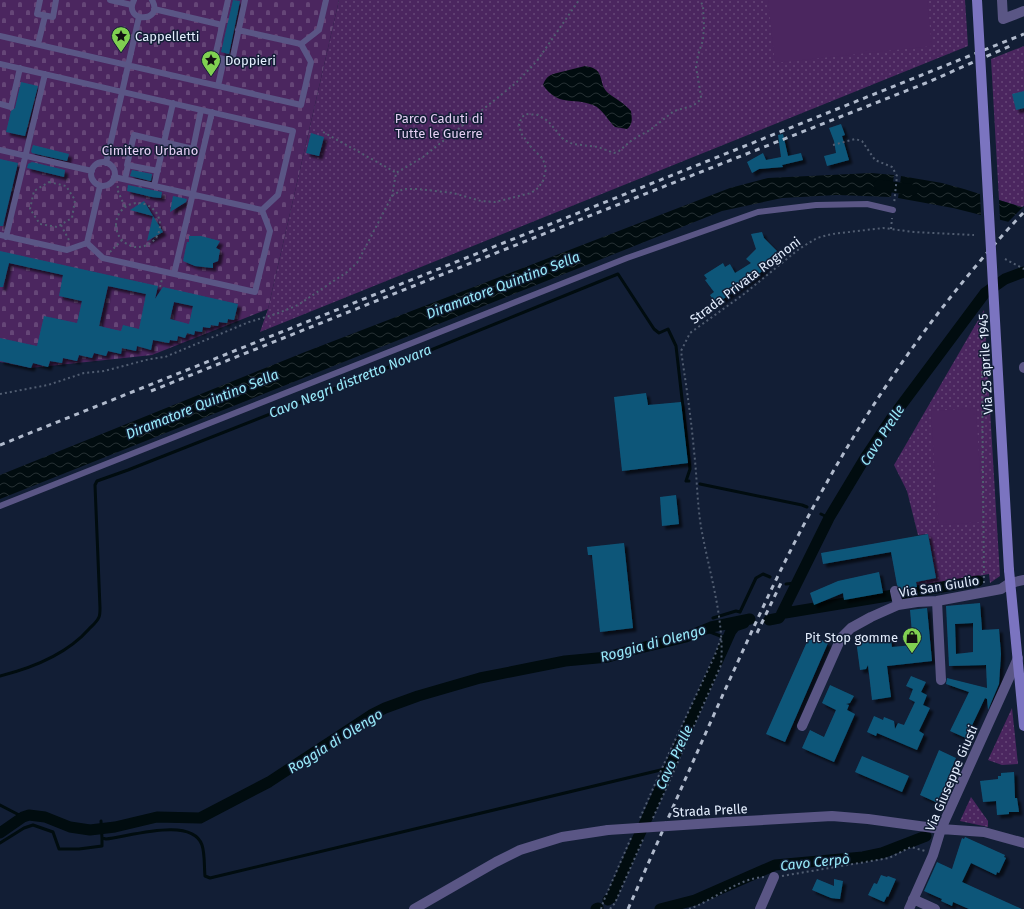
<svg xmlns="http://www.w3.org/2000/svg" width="1024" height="909" viewBox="0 0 1024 909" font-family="'Fira Sans',sans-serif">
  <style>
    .grass { fill: url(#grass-dots) }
    .cemetery { fill: url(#cemetery-stones) }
    .garden { fill: #4b265f }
    .water { fill: url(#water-waves) }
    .pier { fill: #121e35 }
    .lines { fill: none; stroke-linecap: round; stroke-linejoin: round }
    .stream { stroke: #010c0f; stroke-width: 3 }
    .canal { stroke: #010c0f; stroke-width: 11 }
    .building { fill: #105679; fill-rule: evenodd; filter: url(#shadow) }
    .path { stroke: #515d71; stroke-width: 2; stroke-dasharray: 2 3; stroke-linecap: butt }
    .lane { stroke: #5a5685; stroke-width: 6 }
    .street { stroke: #5a5685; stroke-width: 10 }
    .secondary { stroke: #7b74c0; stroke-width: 10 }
    .rail { stroke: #b0bacc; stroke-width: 3; stroke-dasharray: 5 5; stroke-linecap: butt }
    .street-bridge { stroke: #5a5685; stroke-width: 10 }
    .secondary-bridge { stroke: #7b74c0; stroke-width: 10 }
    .labels { text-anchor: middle; stroke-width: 3; stroke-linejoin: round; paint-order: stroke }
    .poi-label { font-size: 13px; fill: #e4eefe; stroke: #121e35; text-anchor: start }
    .park-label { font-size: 13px; fill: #e4cef3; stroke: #121e35 }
    .street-label { font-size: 13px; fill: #e4eefe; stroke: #121e35 }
    .water-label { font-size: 14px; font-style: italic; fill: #99ebfb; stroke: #121e35 }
  </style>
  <defs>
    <pattern id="grass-dots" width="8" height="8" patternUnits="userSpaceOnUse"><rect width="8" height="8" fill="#4b265f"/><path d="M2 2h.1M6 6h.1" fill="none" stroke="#654677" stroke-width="1.8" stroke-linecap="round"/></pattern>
    <pattern id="cemetery-stones" width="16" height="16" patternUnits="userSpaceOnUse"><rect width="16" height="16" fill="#4b265f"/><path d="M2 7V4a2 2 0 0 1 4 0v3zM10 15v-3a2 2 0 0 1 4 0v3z" fill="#654677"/></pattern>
    <pattern id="water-waves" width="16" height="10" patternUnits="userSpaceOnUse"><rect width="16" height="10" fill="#010c0f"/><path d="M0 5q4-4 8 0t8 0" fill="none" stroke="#263033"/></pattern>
    <filter id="shadow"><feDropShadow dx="3.5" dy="3.5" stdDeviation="1" flood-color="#0009"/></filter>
  </defs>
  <rect width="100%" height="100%" fill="#121e35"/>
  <path class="grass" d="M 339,0 L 965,0 L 968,46 L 260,332 L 268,309 Z
    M 1024,46 L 1024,206 L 1022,207 L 999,200 L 991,59 Z
    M 984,310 L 1000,576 L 990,583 L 989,574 L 917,587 L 916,582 L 936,578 L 928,534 L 918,535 L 907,491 L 894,465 Z
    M 1012,708 L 1018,764 L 1002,765 L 988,760 Z
    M 971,797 L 988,821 L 988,827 L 960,821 Z"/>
  <path class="cemetery" d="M 0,0 L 339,0 L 268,309 L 152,355 L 30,368 L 0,362 Z"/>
  <path class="garden" d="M 768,0 L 927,0 L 932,46 L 775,63 Z
    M 976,408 L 983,522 L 938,525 L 931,411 Z"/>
  <path class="water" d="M 585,66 C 607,69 597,83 608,93 C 616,99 624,103 631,111 C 632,119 633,124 627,129 L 615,127 C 608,121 603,109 593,105 C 572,97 558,107 543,85 C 545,79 548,76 553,74 Z
    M 871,173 L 894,175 L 891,197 L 837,195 L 782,198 L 722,211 L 0,499 L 0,475 L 305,352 L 730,188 L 768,178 Z
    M 901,176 L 942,183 L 964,189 L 1024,208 L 1009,222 L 953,208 L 898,198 Z"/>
  <path class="pier" d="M 980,193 L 999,198 L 1000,221 L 981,216 Z
    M 1024,206 L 1024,226 L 1023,228 L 1007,223 Z"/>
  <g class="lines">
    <path class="stream" d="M 700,484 L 802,505 L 807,507
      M 821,514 L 829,518
      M 786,584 L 796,583
      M 713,618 L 736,611 L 740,612 L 756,578 L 763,574 L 770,577
      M 705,630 L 728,639
      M 0,676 C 32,668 67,654 89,629 C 92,626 97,622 99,617 C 100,615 100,611 100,608 L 95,485 L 97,481 L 128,470 L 379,371 L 618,274 L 654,329 L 659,333 L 668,329 L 676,346 L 690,469 L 686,481 L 689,481
      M 0,805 L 23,817
      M 101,821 L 102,838 L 106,839 C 128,837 192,816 202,845 C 205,854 204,866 205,876 L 210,878 L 669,768
      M 0,843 L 24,828 L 33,825 L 53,832 L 59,849 L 79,849 L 102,846 L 102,838"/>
    <path class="canal" d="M 879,185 L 913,190
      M 785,613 L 978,581
      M 769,620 L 779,618 L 781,615 L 829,518 L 865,458 L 891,419 L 985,293 L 1005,279 L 1024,272
      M 0,833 L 23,817 L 29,815 L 45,817 L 70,827 L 90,830 L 115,827 L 157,817 L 200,818 L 269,782 L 371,715 L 385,708 L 418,696 L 480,678 L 565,661 L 608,657 L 632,650 L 686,637 L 711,627 L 750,619
      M 608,900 L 611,898 L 731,631 L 735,626 L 744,623
      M 596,909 L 598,908
      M 660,909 L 695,900 L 775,865 L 863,857 L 882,853 L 926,836"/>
  </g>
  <path class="building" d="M 233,0 L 240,1 L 229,54 L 221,52 Z
    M 21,82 L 38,86 L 25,136 L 6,132 L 11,111 L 15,108 Z
    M 1024,91 L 1024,108 L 1016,110 L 1012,94 Z
    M 841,124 L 845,135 L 842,136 L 849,160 L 827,166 L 824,156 L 836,153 L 834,141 L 829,128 Z
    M 311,133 L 324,137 L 319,156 L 306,153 Z
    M 783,134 L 788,156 L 801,153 L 803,160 L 782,165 L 783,167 L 759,169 L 752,173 L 747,162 L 763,153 L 766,160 L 781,157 L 778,135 Z
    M 33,145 L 69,154 L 67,161 L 32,153 L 31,151 Z
    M 0,159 L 18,163 L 3,226 L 0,226 Z
    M 32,162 L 65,170 L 64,177 L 27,168 L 28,164 Z
    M 132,170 L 152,174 L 151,181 L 130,176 Z
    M 128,185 L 162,192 L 161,198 L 152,197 L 127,191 Z
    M 173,196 L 187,199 L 186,202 L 170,212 Z
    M 144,201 L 153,216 L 130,210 Z
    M 153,216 L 163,232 L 147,241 Z
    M 762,232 L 764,238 L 777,251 L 764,263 L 767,266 L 759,274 L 716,304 L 710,295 L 714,292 L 705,280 L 707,279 L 704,275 L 723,263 L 725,267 L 730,264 L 735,273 L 751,263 L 746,259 L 756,249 L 751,234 Z
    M 189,236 L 201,236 L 220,241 L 216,248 L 220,250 L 218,261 L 213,263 L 213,268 L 195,266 L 183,261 L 187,242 L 189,242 Z
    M 0,251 L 158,286 L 155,299 L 163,287 L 238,304 L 234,320 L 228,319 L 227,323 L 219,322 L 218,326 L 211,325 L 210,328 L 203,327 L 202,332 L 195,331 L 194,335 L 187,333 L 185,338 L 178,336 L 177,341 L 170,340 L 169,343 L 153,340 L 151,350 L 137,346 L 136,351 L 122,348 L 121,354 L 108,351 L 106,356 L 94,353 L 92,358 L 79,355 L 77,361 L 63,358 L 62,363 L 50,361 L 48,367 L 33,363 L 31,368 L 0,361 L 0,338 L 37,346 L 44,316 L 77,323 L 82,301 L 59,296 L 63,275 L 9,263 L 3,287 L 0,287 ZM 108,286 L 146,294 L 139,329 L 123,325 L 121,331 L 99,326 ZM 174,302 L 193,306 L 189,324 L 170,319 Z
    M 646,393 L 648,405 L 681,402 L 688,463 L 622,471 L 614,397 Z
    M 676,495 L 679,524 L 662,526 L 660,497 Z
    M 928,534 L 936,578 L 916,582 L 917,587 L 901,590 L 897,585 L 891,552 L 823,564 L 821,553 Z
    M 624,543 L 633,628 L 600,632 L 592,555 L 588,555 L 587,547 Z
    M 879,572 L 883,593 L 844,600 L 843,593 L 814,605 L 810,593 L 838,581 Z
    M 980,603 L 982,630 L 999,629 L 1001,654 L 999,684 L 988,710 L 987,699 L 985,698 L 966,738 L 950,731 L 969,692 L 946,684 L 947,678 L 987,688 L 986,665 L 949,666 L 946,606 ZM 973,623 L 973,652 L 956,654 L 955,624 Z
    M 927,608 L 932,661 L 887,666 L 891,697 L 872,700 L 868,665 L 866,669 L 860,670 L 856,640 L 890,635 L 892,647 L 913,645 L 910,610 Z
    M 810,635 L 828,643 L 785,742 L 766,734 Z
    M 911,676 L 926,682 L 921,692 L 927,695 L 923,705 L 930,708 L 919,731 L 924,734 L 917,750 L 877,733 L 876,736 L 867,732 L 874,716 L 883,720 L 884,717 L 894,721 L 895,729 L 898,723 L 904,725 L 915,702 L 909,699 L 913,689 L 906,686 Z
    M 830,685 L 854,696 L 850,703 L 846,704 L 849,705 L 847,710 L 855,714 L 834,762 L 802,748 L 810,730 L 824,737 L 836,710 L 822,703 Z
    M 939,750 L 956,758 L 938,803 L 920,795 Z
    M 862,756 L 909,776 L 902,792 L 855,772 Z
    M 1014,772 L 1015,798 L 1017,798 L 1019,812 L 1009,812 L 1009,814 L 997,815 L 996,801 L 983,802 L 980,781 L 998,779 L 998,776 L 1001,776 L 1001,773 Z
    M 965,837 L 1005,855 L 1004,857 L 1006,858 L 999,873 L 997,872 L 996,875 L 971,863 L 962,882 L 1022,909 L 969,909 L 953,902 L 952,906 L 941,901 L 942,899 L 924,891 L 937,862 L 952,869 L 962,838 L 964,839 Z
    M 881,875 L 887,877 L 888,876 L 896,879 L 888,897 L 887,896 L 884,902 L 868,895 L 874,883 L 877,884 Z
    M 817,879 L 834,886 L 834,879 L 843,881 L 840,899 L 831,898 L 812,890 Z"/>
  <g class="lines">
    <path class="path" d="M 323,132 L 395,172
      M 833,145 L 855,139 L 862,141 L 875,160 L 892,167 L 897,176 L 894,204
      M 49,182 L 66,186 L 75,200 L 72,218 L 57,227 L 40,224 L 30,209 L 34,191 Z
      M 118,186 L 117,189 L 125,207
      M 392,196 L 403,189 L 418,189 L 453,193 L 481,201 L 495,202 L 531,193 L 538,188 L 543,181 L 546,169 L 543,159 L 531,147 L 521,133 L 519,124 L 522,117 L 526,114 L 538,115 L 548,121 L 564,140 L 573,144 L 598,147 L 614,153 L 619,151 L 632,140 L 650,130 L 674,111 L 692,106 L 697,103 L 700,100 L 701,96 L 696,67 L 698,55 L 703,40 L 704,27 L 703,6 L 700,0
      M116 225a22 22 0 1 1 44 0a22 22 0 1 1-44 0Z
      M 61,225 L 70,242
      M 891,229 L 892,218
      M 110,252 L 122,240
      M 1005,259 L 1024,269
      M 160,287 L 162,279
      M 0,394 L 48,385 L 84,373 L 104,371 L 150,359 L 165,357 L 249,322 L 276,314 L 298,305 L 347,272 L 357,263 L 364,250 L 392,196 L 396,173 L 423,157 L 516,83 L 537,61 L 579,0
      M 984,583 L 982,369 L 988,369
      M 640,818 L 663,766 L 715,655 L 721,638
      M 653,818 L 721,665 C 725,620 709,572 701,527 C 697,502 697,476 694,451 C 691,417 686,384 681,351 L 690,333 L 744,294 L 799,249 L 817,238 L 832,234 L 883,228 L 914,232 L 974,235
      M 782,876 L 889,858 L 911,847 L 925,851
      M 601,909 L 604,900 L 631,838
      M 610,909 L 615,903 L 644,837
      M 689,909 C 712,901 739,878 764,877"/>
    <path class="lane" d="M 40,0 L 37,14 L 53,17 L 56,0
      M 110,0 L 132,5
      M 134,0 C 122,23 165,23 152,0
      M 228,0 L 215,57 L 232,61 L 245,0
      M 154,9 L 222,25
      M 238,30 L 301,44
      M 0,36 L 301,105 L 311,62 L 301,44 L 319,30 L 326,0
      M 38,44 L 45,16
      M 0,64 L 293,131 L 278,195 L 262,210 L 270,231 L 255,292 L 103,258 L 87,243
      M 218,86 L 224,59
      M 0,104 L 11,107 L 20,68
      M 0,150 L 92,171
      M91 174a12 12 0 1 1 24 0a12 12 0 1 1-24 0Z
      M 106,163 L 139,17
      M 158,171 L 127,165 L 134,135 L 193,149 L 201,110
      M 114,177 L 262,210
      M 125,179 L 128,165
      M 154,186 L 173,103
      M 0,235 L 67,250 L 87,243
      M 6,237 L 45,74
      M 87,243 L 100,186
      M 174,274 L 212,112
      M 0,506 L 627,258 L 758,212 L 816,205 L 867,204 L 893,210"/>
    <path class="street" d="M 1002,0 L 1003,19 L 1024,11
      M 1024,367 L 1024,368
      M 895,591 L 898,605
      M 937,601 L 941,680
      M 802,726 L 841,638 L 851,628 L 871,617 L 898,605 L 917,602 L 937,601 L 1001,589 L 1010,583 L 1024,580
      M 728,822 L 832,816 L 868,819 L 941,829 L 984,832 L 1024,843
      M 913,899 L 935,909
      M 414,909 L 496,862 L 520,850 L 562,837 L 608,830
      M 760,909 L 774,877
      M 909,909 L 933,855 L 941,829 L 1018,658"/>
    <path class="secondary" d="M 1009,570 L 1024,726"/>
    <path class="rail" d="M 151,391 L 531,239 L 926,83 L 1010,46
      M 0,445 L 1024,34
      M 757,633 L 782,581
      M 628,909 C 662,833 695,756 730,679 C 755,624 780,569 809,515 C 867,406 939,302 1024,212"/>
    <path class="street-bridge" d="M 608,830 L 728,822"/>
    <path class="secondary-bridge" d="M 977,0 L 1009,570"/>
  </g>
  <defs>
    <symbol id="sight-pin" viewBox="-11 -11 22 30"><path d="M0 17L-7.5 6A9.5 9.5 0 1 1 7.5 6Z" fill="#80d051" stroke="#121e35"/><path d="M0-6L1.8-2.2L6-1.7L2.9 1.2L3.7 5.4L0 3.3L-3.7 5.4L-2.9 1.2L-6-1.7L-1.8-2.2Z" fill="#111"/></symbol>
    <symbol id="shop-pin" viewBox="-11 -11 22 30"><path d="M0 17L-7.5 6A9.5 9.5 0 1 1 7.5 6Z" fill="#80d051" stroke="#121e35"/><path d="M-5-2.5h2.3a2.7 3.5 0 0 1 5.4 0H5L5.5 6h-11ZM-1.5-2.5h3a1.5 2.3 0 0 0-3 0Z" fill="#111"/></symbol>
  </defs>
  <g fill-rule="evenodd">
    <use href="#sight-pin" x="110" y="25" width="22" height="30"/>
    <use href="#sight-pin" x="200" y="49" width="22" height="30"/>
    <use href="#shop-pin" x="901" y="626" width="22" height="30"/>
  </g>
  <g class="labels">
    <g class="poi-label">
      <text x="135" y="41">Cappelletti</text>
      <text x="225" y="65">Doppieri</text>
      <text x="898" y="642" text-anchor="end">Pit Stop gomme</text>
    </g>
    <g class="park-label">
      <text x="439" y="123">Parco Caduti di<tspan x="439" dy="15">Tutte le Guerre</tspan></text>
      <text x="150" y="155">Cimitero Urbano</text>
    </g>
    <g class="street-label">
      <text transform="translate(745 280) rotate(-37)" y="5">Strada Privata Rognoni</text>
      <text transform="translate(985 364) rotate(-93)" y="5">Via 25 aprile 1945</text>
      <text transform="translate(939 586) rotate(-9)" y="5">Via San Giulio</text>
      <text transform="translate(951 778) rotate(-67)" y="5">Via Giuseppe Giusti</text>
      <text transform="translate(710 810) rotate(-3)" y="5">Strada Prelle</text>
    </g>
    <g class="water-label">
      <text transform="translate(503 285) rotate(-21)" y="5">Diramatore Quintino Sella</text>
      <text transform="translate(350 381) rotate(-22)" y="5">Cavo Negri distretto Novara</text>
      <text transform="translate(202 404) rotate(-22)" y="5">Diramatore Quintino Sella</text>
      <text transform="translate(882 435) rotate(-57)" y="5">Cavo Prelle</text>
      <text transform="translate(653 643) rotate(-15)" y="5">Roggia di Olengo</text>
      <text transform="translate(335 741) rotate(-32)" y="5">Roggia di Olengo</text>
      <text transform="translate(674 757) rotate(-65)" y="5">Cavo Prelle</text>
      <text transform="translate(815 862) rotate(-6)" y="5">Cavo Cerpò</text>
    </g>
  </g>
</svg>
